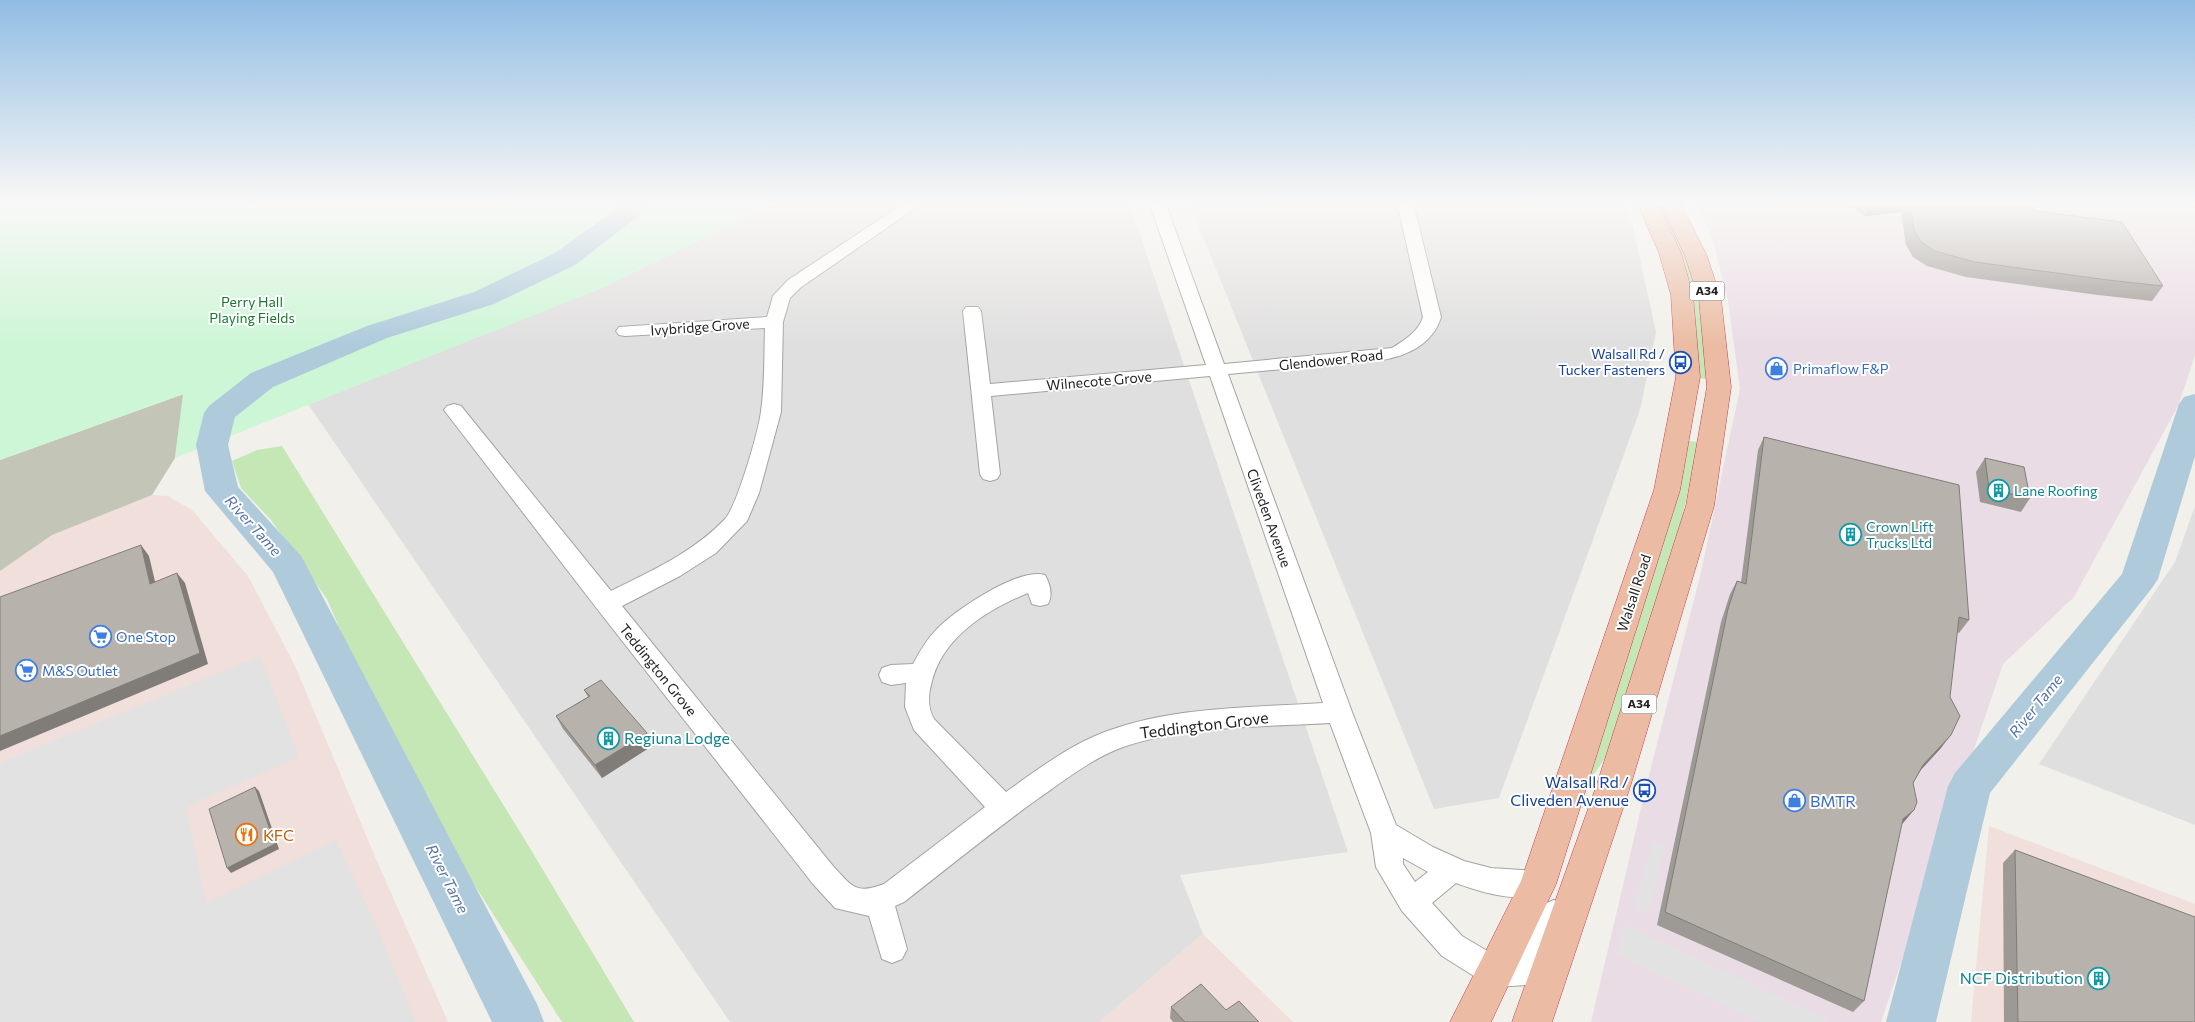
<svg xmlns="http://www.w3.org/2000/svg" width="2195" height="1022" viewBox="0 0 2195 1022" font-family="Commissioner,sans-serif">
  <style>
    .residential { fill: #e0dfdf }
    .commercial { fill: #f0dfdb }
    .industrial { fill: #eadce5 }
    .construction { fill: #c3c5b6 }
    .grass { fill: #c5e6b5 }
    .park { fill: #ccf6d6 }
    .parking { fill: #e2e2e2 }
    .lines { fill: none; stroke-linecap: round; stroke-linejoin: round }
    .stream { stroke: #aecadb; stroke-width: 4.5 }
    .river { fill: #aecadb; fill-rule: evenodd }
    .minor-casing { stroke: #a3a3a3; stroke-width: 2 }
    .trunk-casing { stroke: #cd3954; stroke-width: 1 }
    .minor { fill: #fff; fill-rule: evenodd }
    .trunk { fill: #ebbca3; fill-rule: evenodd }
    .wall { fill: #9d9994 }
    .shaded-wall { fill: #807d78 }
    .building { fill: #b7b2ac; stroke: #807d78 }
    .labels { text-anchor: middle; stroke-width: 4; stroke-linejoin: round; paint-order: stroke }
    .shield { fill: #fff; stroke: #646464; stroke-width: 1 }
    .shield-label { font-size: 12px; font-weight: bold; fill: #222 }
    .park-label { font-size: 14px; fill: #167a2e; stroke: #fff }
    .street-label { font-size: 14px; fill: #222; stroke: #fff }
    .transit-label { font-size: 14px; fill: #164399; stroke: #fff; text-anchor: end }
    .shop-label { font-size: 14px; fill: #366cbe; stroke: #fff; text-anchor: start }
    .culture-label { font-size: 14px; fill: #0d838f; stroke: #fff; text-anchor: start }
    .water-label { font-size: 15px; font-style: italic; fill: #5573aa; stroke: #fff }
    .near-street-label { font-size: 16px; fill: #222; stroke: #fff }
    .near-culture-label { font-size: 16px; fill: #0d838f; stroke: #fff; text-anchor: start }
    .near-transit-label { font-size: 16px; fill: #164399; stroke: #fff; text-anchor: end }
    .near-shop-label { font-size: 16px; fill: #366cbe; stroke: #fff; text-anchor: start }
    .near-food-label { font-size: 16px; fill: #c56008; stroke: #fff; text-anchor: start }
  </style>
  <rect width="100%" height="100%" fill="#f1f0ea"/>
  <path class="residential" d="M 778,202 L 1129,202 L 1348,852 L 1180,875 L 1203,934 L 1099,1022 L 730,1022 L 308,404 L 604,287 Z
    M 1189,202 L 1621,202 L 1632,222 L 1656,332 L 1640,410 L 1499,798 L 1434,809 Z
    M 2195,506 L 2195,825 L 2039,764 L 2175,562 Z"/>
  <path class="commercial" d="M 152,495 L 168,496 L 192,510 L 248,576 L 295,666 L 376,859 L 448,1022 L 0,1022 L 0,571 L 52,535 Z
    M 1989,826 L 2195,904 L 2195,1022 L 1971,1022 Z
    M 1203,934 L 1293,1022 L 1099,1022 Z"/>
  <path class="industrial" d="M 1728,202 L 2176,202 L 2195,205 L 2195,355 L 2179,404 L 2074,597 L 2003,664 L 1881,1022 L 1591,1022 L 1645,791 L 1701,572 L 1740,389 L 1728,300 L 1712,237 L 1698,204 Z"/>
  <path class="construction" d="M 184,394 L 175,458 L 152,495 L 52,535 L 0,571 L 0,460 Z"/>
  <path class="grass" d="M 1655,202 L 1664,202 L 1678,229 L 1705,316 L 1708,379 L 1698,378 L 1695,315 L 1689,281 Z
    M 1689,441 L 1698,442 L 1680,529 L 1608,754 L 1586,786 L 1675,494 Z
    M 282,446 L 525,840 L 634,1022 L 562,1022 L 424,806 L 366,691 L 327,599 L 271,520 L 241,488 L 232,461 L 257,450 Z"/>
  <path class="park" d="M 0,202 L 778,202 L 604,287 L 175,458 L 183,394 L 0,460 Z"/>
  <path class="parking" d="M 260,656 L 299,757 L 186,807 L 206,903 L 336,840 L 379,932 L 416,1022 L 0,1022 L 0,763 Z
    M 1653,841 L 1665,847 L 1648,913 L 1635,907 Z
    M 1625,925 L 1828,1020 L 1828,1022 L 1760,1022 L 1617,954 Z"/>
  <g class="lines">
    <path class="stream" d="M 627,213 L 649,202"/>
    <path class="river" d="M 616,202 L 642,202 L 640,213 L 636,218 L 575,265 L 494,304 L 387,338 L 273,387 L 235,417 L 228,445 L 238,487 L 301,556 L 306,565 L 537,1004 L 544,1022 L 492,1022 L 273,572 L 205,491 L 196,445 L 204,413 L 209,406 L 251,373 L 367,326 L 474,292 L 555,253 L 615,210 Z
      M 2195,394 L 2195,456 L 2158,579 L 2152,588 L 1990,793 L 1936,1022 L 1886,1022 L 1948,786 L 1955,773 L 2122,574 L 2179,404 L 2184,397 Z"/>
    <defs>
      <path id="minor" d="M 906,202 L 924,202 L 800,288 L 790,298 L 783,322 L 781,412 L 759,493 L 747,521 L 716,553 L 680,576 L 622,606 L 833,866 C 852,886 855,895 884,884 L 985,807 L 914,730 L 905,707 L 906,683 L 891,685 L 882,682 L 879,675 L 882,668 L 891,665 L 913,664 C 920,651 927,639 937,629 C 955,610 1019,567 1045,575 C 1050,584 1053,595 1048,604 L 1040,606 L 1032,604 L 1028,593 C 986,610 941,638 931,685 C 928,696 928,709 934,719 L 1006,792 C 1034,772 1063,750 1095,736 C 1166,706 1248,708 1323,703 L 1210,376 L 991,396 L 1000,474 L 997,479 L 990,481 L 983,479 L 980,474 L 963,311 L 966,307 L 978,307 L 981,311 L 990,384 L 1206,365 L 1149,202 L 1165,202 L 1224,364 L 1392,348 C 1405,340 1419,331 1423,317 L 1397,202 L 1413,202 L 1441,317 C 1433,344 1407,356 1382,360 L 1228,374 L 1352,712 L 1396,825 L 1433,847 L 1464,861 L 1491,868 L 1538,871 L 1548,875 L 1552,884 L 1548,893 C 1520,904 1483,893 1456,883 L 1432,903 L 1462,936 L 1499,958 L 1518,957 L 1544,904 L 1554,900 L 1564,904 L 1568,913 L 1538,981 L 1527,985 L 1496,987 L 1485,983 L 1442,956 L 1402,911 L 1376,867 L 1371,833 L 1330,723 C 1264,727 1187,725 1123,747 C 1093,758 1066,779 1039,798 C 993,831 949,867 904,902 L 895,906 L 907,949 L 902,959 L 892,963 L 882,959 L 869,916 L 835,908 L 813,884 L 598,610 L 444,410 L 447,406 L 454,404 L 461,406 L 611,591 C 651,571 694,552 725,519 C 737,506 759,430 761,411 C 765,384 764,355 765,328 L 625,336 L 619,335 L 616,331 L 619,327 L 767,317 L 773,296 L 788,280 ZM 1403,858 L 1428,872 L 1415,882 L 1403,864 Z"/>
      <path id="trunk" d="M 1637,202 L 1657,202 L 1681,253 L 1693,295 L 1700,377 L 1680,490 L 1556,884 L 1491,1022 L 1450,1022 L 1521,881 L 1654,490 L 1676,377 L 1671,295 L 1659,253 Z
        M 1660,202 L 1680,202 L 1707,256 L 1721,299 L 1731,387 L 1714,506 L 1631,784 L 1552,1022 L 1512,1022 L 1597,784 L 1686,506 L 1707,387 L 1699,299 L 1685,256 Z"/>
    </defs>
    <use href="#minor" class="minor-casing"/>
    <use href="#trunk" class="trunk-casing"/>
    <use href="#minor" class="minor"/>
    <use href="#trunk" class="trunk"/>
  </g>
  <path class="wall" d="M 1845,202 L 2029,202 L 2035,211 L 2163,286 L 2152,301 L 2098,295 L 1966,277 L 1927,266 L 1913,257 L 1906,245 L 1901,212 L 1865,216 Z
    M 1764,437 L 1969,620 L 1959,633 L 1957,632 L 1941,748 L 1921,770 L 1913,783 L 1914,810 L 1901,825 L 1864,1001 L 1853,1012 L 1657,925 L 1721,622 L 1730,594 L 1737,581 L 1741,582 L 1758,450 Z
    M 1985,458 L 2030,498 L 2021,512 L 1980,502 L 1976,472 Z
    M 584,690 L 652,746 L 602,778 L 563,729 L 556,716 L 588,697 Z
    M 2015,850 L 2195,1022 L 2004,1022 L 2003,863 Z
    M 1171,1007 L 1226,1010 L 1259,1022 L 1173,1022 L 1170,1018 Z"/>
  <path class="shaded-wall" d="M 1871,202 L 1906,202 L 1901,212 L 1865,216 Z
    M 141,545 L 149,556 L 158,594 L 150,584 Z
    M 177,573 L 185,583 L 208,664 L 0,751 L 0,736 Z
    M 647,733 L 652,746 L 602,778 L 595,765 Z
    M 1951,735 L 1941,748 L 1913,778 L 1923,765 Z
    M 255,787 L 259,791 L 279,849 L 231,873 L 227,868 Z
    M 1914,810 L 1903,823 L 1892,832 L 1903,819 Z"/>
  <path class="building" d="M 1910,202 L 2029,202 L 2035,211 L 2122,222 L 2163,286 L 2108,280 L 1975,262 L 1935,251 L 1921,242 L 1914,230 Z
    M 1764,437 L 1959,485 L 1969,620 L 1959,617 L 1950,697 L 1960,716 L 1951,735 L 1923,765 L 1913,783 L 1917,802 L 1914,810 L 1903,819 L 1864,1001 L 1665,912 L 1728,609 L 1737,581 L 1746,584 Z
    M 1985,458 L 2024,467 L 2030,498 L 1989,489 Z
    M 141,545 L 150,584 L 177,573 L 200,653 L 0,736 L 0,597 Z
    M 601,680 L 647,733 L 595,765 L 556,716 L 590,696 L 584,690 Z
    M 255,787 L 275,844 L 227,868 L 209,809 Z
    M 2015,850 L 2195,917 L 2195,1022 L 2018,1022 Z
    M 1201,984 L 1226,1010 L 1239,1001 L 1259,1022 L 1185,1022 L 1171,1007 Z"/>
  <linearGradient id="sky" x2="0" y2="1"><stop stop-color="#91bde3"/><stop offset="0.59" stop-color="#f9f8f6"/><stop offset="1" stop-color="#f9f8f6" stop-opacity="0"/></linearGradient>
  <rect width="2195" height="345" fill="url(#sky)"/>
  <defs>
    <symbol id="bus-ring" viewBox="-11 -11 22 22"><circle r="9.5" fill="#fff" stroke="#1a4fb4" stroke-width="1.5"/><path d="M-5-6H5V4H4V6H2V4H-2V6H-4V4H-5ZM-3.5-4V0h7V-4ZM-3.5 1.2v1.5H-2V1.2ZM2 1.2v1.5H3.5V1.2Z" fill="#1a4fb4"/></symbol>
    <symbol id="shop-ring" viewBox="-11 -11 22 22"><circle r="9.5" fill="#fff" stroke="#3f7fe0" stroke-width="1.5"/><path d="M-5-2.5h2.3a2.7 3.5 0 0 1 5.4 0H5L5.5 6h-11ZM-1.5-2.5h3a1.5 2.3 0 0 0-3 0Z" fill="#3f7fe0"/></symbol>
    <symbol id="building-ring" viewBox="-11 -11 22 22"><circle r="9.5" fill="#fff" stroke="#0f9aa8" stroke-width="1.5"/><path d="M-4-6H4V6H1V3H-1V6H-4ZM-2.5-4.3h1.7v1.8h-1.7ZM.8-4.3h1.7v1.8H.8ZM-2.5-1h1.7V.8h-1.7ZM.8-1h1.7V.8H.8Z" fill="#0f9aa8"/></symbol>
    <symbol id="supermarket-ring" viewBox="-11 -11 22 22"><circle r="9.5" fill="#fff" stroke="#3f7fe0" stroke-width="1.5"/><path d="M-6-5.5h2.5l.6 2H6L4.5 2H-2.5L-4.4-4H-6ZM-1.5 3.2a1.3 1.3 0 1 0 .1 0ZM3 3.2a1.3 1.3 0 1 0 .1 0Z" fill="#3f7fe0"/></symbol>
    <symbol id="restaurant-ring" viewBox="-11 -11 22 22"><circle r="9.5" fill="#fff" stroke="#e8710a" stroke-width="1.5"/><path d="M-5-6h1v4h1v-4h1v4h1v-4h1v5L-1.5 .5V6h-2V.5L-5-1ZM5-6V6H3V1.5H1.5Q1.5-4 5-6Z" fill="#e8710a"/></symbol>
  </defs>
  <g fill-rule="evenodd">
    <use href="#bus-ring" x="1668" y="350" width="25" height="25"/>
    <use href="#shop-ring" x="1764" y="356" width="25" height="25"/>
    <use href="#building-ring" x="1986" y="478" width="25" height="25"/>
    <use href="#building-ring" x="1838" y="522" width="25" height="25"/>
    <use href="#supermarket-ring" x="88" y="624" width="25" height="25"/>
    <use href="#supermarket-ring" x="14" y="658" width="25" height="25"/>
    <use href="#building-ring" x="596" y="726" width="25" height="25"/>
    <use href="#bus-ring" x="1632" y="778" width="25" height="25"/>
    <use href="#shop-ring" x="1782" y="788" width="25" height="25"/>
    <use href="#restaurant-ring" x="234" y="822" width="25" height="25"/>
    <use href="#building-ring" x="2086" y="966" width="25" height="25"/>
  </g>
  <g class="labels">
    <g class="shield">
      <rect x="1689.5" y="281.5" width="35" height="19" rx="4"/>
      <rect x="1621.5" y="694.5" width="35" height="19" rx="4"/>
    </g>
    <g class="shield-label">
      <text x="1707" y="295">A34</text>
      <text x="1639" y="708">A34</text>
    </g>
    <g class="park-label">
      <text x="252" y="307">Perry Hall<tspan x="252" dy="16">Playing Fields</tspan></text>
    </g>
    <g class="street-label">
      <text transform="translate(700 327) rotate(-4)" y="5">Ivybridge Grove</text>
      <text transform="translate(1331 360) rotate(-6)" y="5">Glendower Road</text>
      <text transform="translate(1099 381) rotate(-5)" y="5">Wilnecote Grove</text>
      <text transform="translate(1269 518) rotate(70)" y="5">Cliveden Avenue</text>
      <text transform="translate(1634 593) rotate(-72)" y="5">Walsall Road</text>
      <text transform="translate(658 670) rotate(51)" y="5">Teddington Grove</text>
    </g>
    <g class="transit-label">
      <text x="1665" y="359">Walsall Rd /<tspan x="1665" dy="16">Tucker Fasteners</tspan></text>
    </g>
    <g class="shop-label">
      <text x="1793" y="374">Primaflow F&amp;P</text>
      <text x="116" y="642">One Stop</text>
      <text x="42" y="676">M&amp;S Outlet</text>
    </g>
    <g class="culture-label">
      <text x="2014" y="496">Lane Roofing</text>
      <text x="1866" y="532">Crown Lift<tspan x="1866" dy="16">Trucks Ltd</tspan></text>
    </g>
    <g class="water-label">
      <text transform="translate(253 526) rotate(48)" y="5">River Tame</text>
      <text transform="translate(2036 706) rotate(-51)" y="5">River Tame</text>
      <text transform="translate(447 879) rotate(63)" y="5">River Tame</text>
    </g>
    <g class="near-street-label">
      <text transform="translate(1204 725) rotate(-7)" y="6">Teddington Grove</text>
    </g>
    <g class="near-culture-label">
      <text x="624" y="744">Regiuna Lodge</text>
      <text x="2083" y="984" text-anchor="end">NCF Distribution</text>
    </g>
    <g class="near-transit-label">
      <text x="1629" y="788">Walsall Rd /<tspan x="1629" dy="18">Cliveden Avenue</tspan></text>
    </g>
    <g class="near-shop-label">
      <text x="1810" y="807">BMTR</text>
    </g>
    <g class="near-food-label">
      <text x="263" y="841">KFC</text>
    </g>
  </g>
</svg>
